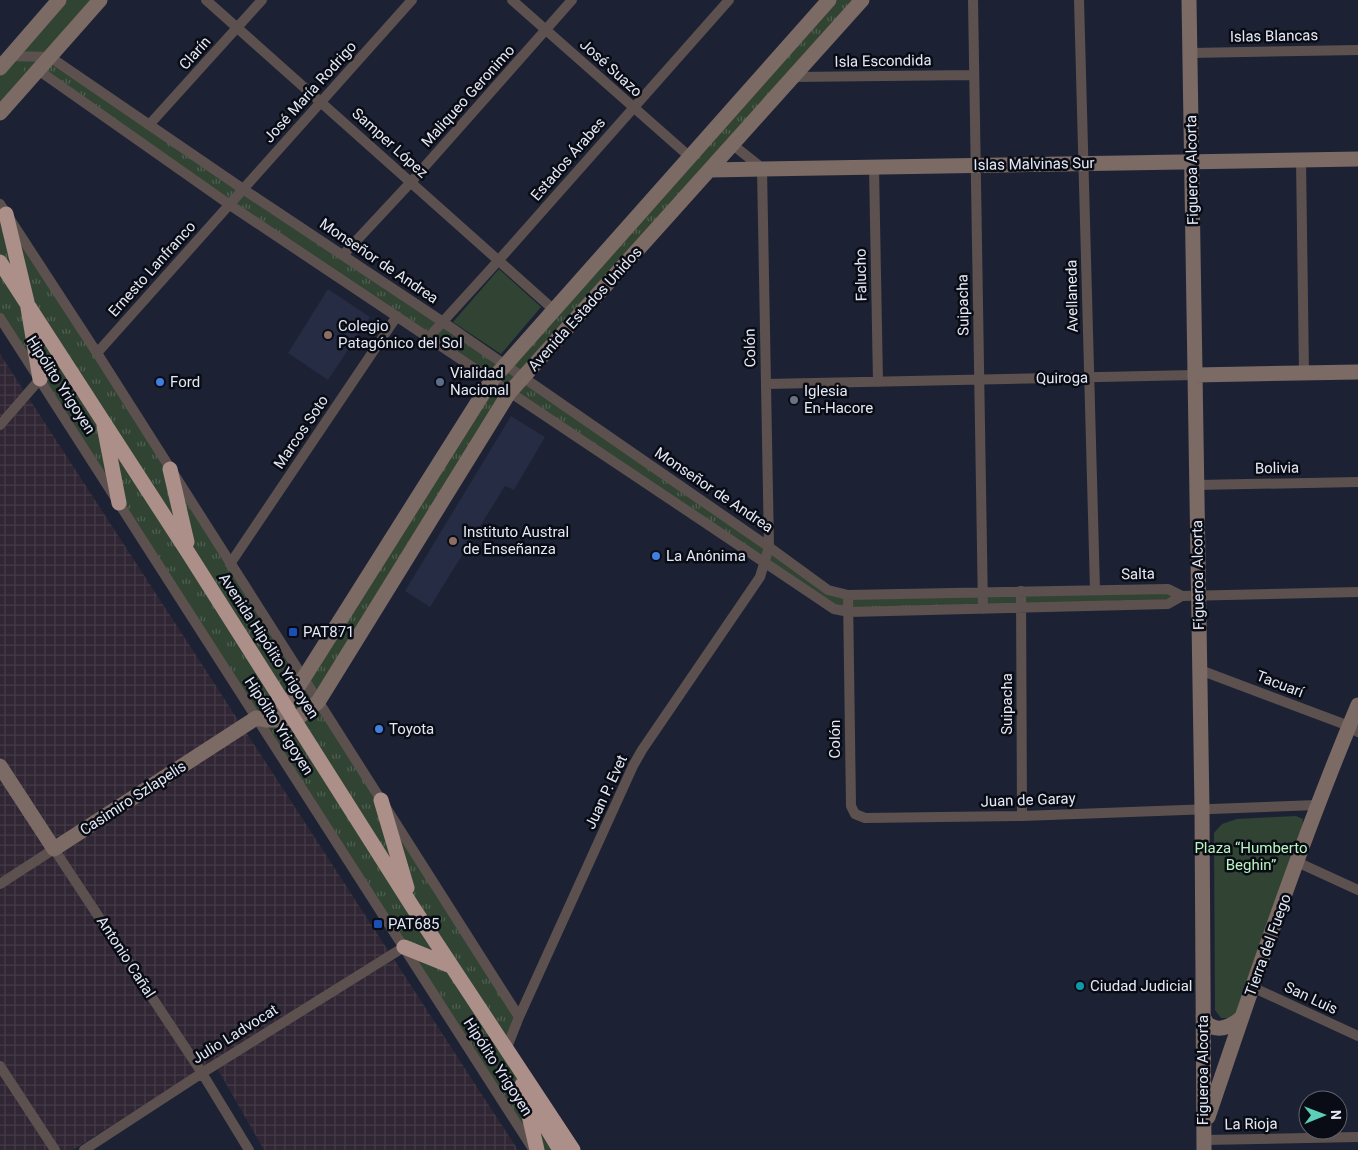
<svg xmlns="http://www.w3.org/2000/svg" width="1358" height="1150" viewBox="0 0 1358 1150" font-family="Roboto,sans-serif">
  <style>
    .industrial { fill: url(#industrial-grid) }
    .built { fill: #252c44 }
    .grass { fill: url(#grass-tufts) }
    .park { fill: #314433 }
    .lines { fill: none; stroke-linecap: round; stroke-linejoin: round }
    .street { stroke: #5c514e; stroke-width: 10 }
    .secondary { stroke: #7c6a65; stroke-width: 15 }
    .highway { stroke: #ac8f88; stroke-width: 15 }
    .education-dot { fill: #8d6e63; stroke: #090c14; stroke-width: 2 }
    .shop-dot { fill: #3f7fe0; stroke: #090c14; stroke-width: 2 }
    .service-dot { fill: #5c6f8a; stroke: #090c14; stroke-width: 2 }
    .worship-dot { fill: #6b7280; stroke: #090c14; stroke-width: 2 }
    .transit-dot { fill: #1a4fb4; stroke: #090c14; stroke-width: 2 }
    .culture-dot { fill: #0f9aa8; stroke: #090c14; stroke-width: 2 }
    .labels { text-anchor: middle; stroke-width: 5; stroke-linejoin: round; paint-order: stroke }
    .street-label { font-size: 15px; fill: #e3e8f4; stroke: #090c14 }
    .poi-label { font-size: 15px; fill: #e3e8f4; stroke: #090c14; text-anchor: start }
    .park-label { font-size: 15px; fill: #baf5c0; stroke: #090c14 }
  </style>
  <defs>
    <pattern id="industrial-grid" width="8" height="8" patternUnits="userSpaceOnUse" patternTransform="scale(1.25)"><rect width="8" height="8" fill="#302634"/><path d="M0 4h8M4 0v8" fill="none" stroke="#443b48"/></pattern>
    <pattern id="grass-tufts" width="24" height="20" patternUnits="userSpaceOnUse" patternTransform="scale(1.25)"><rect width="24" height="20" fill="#314433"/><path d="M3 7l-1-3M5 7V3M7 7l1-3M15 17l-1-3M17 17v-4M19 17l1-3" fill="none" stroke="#4f5f51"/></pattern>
  </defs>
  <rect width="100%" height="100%" fill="#1c2234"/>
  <path class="industrial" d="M 0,354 L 518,1150 L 264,1150 L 213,1061 L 73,1150 L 0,1150 Z"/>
  <path class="built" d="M 328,289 L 370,317 L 328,380 L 288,353 Z
    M 511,416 L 545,437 L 514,490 L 505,486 L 430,607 L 405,591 Z"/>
  <path class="grass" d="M 829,0 L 862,0 L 524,377 L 828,590 L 848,595 L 983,592 L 1168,604 L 849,612 L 510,393 L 318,702 L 519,1017 L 506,1050 L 573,1150 L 534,1150 L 0,318 L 0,204 L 303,677 L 491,381 L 38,71 L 0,113 L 0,68 L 29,34 L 50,57 L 505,365 Z"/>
  <path class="park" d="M 65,0 L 91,0 L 47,51 L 38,56 L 23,50 Z
    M 16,62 L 21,64 L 24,68 L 23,74 L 0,103 L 0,69 L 5,64 Z
    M 499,269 L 541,307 L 501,354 L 453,322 Z
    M 778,556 L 842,597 L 842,606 L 834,606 L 773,566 Z
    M 1175,592 L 1176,599 L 1028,602 L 1027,596 Z
    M 964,596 L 964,603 L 867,606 L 867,598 Z
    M 1296,816 L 1303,819 L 1302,831 L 1234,1018 L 1221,1018 L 1215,1010 L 1214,833 L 1222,824 L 1237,819 Z"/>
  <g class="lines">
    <path class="street" d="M 206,0 L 554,310
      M 512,0 L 690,157
      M 973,0 L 983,609
      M 1079,0 L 1095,590
      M 1190,53 L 1358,50
      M 10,56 L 50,57 L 243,189 L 443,322 L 769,547 L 828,590 L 848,595 L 1168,589 L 1182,596 L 1358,592
      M 38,70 L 230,205 L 834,609 L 849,612 L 1168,604 L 1182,596
      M 793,77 L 974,75
      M 149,125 L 262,0
      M 1301,160 L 1304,373
      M 874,167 L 878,382
      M 0,204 L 97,353 L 519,1017
      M 344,254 L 411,182 L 572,0
      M 0,318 L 533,1149
      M 428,338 L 498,261 L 729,0
      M 97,353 L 412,0
      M 766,384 L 1195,375
      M 0,425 L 40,379
      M 1197,485 L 1358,482
      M 230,564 L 397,316
      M 1021,591 L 1022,816
      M 848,595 L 851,806 L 855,814 L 865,818 L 1022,816 L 1317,805
      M 1200,670 L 1349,726 L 1358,732
      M 1297,862 L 1358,890
      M 0,884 L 54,849 L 202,1073 L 249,1150
      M 1252,987 L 1358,1036
      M 506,1050 L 519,1017 L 633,766 L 642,750 L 760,577 L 769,547 L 762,168 L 733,145
      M 0,1066 L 55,1150
      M 1204,1140 L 1358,1137
      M 84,1150 L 202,1073 L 404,947"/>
    <path class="secondary" d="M 1189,0 L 1202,809 L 1204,1150
      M 0,68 L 59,0
      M 0,113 L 100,0
      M 710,170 L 1358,159
      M 1195,375 L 1358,372
      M 276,713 L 286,706 L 491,381 L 829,0
      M 0,766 L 54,849 L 256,718 L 267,720 L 295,720 L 318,702 L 509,393 L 862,0
      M 1203,1016 C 1205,1020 1207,1025 1211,1026 C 1221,1032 1235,1024 1242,1017
      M 1208,1117 C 1255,979 1301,840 1358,705"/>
    <path class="highway" d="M 6,214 L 27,302 L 40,379
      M 0,262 L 189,554 L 412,906 L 573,1150
      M 104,426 L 119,503
      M 170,469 L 187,542
      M 381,800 L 407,888
      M 404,947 L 451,966
      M 522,1085 L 537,1150
      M 537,1112 L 560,1150"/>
  </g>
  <g class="education-dot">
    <circle cx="328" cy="335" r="5"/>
    <circle cx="453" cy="541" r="5"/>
  </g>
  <g class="shop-dot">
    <circle cx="160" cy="382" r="5"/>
    <circle cx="656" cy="556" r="5"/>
    <circle cx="379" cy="729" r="5"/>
  </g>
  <circle class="service-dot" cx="440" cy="382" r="5"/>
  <circle class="worship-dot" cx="794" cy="400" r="5"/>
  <g class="transit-dot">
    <rect x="288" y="627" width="10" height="10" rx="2.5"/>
    <rect x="373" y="919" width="10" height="10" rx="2.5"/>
  </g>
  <circle class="culture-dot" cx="1080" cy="986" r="5"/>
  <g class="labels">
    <g class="street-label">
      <text transform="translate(1274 36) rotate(-1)" y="5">Islas Blancas</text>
      <text transform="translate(195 53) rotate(-48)" y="5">Clarín</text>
      <text transform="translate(883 61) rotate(-1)" y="5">Isla Escondida</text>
      <text transform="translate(611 68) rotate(42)" y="5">José Suazo</text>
      <text transform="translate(310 92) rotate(-48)" y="5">José María Rodrigo</text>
      <text transform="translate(468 96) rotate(-48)" y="5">Maliqueo Geronimo</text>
      <text transform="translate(390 143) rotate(42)" y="5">Samper López</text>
      <text transform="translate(568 159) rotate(-49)" y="5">Estados Árabes</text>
      <text transform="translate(1034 164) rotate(-1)" y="5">Islas Malvinas Sur</text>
      <text transform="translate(1192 170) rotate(-91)" y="5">Figueroa Alcorta</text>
      <text transform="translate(379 261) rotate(34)" y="5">Monseñor de Andrea</text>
      <text transform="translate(152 269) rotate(-48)" y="5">Ernesto Lanfranco</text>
      <text transform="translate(861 275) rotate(-91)" y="5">Falucho</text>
      <text transform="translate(1072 296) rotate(-91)" y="5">Avellaneda</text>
      <text transform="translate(963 305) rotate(-91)" y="5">Suipacha</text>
      <text transform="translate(585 309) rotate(-48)" y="5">Avenida Estados Unidos</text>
      <text transform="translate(750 348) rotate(-91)" y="5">Colón</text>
      <text transform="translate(1062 378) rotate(-1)" y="5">Quiroga</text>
      <text transform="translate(61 385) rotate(57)" y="5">Hipólito Yrigoyen</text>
      <text transform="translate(301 432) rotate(-56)" y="5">Marcos Soto</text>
      <text transform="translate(1277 468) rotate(-1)" y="5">Bolivia</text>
      <text transform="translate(714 490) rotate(34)" y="5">Monseñor de Andrea</text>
      <text transform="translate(1138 574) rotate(-1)" y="5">Salta</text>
      <text transform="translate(1198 575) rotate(-91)" y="5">Figueroa Alcorta</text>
      <text transform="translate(269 646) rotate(57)" y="5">Avenida Hipólito Yrigoyen</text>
      <text transform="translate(1280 684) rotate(21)" y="5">Tacuarí</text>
      <text transform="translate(1007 704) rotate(-90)" y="5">Suipacha</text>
      <text transform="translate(279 726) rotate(57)" y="5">Hipólito Yrigoyen</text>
      <text transform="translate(835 739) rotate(-90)" y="5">Colón</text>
      <text transform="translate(606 792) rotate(-65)" y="5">Juan P. Evet</text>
      <text transform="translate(133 798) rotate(-33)" y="5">Casimiro Szlapelis</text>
      <text transform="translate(1028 800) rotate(-2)" y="5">Juan de Garay</text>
      <text transform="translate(1268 945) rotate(-70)" y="5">Tierra del Fuego</text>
      <text transform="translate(126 957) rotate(57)" y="5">Antonio Cañal</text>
      <text transform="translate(1311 998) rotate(25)" y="5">San Luis</text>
      <text transform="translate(235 1034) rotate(-32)" y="5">Julio Ladvocat</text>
      <text transform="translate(498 1067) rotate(57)" y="5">Hipólito Yrigoyen</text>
      <text transform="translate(1203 1070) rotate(-90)" y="5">Figueroa Alcorta</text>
      <text transform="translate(1251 1124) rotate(-1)" y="5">La Rioja</text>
    </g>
    <g class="poi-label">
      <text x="338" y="331">Colegio<tspan x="338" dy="17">Patagónico del Sol</tspan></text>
      <text x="450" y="378">Vialidad<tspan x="450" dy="17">Nacional</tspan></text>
      <text x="170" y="387">Ford</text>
      <text x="804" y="396">Iglesia<tspan x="804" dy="17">En-Hacore</tspan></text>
      <text x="463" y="537">Instituto Austral<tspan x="463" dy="17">de Enseñanza</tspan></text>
      <text x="666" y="561">La Anónima</text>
      <text x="303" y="637">PAT871</text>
      <text x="389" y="734">Toyota</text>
      <text x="388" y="929">PAT685</text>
      <text x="1090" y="991">Ciudad Judicial</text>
    </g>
    <g class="park-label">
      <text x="1251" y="853">Plaza “Humberto<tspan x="1251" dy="17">Beghin”</tspan></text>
    </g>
  </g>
  <g transform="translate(1323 1115) rotate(89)"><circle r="24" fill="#090c14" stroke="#60646e"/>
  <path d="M0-4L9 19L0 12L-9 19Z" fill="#5dceb8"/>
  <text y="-8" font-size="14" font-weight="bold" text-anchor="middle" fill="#e3e8f4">N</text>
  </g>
</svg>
